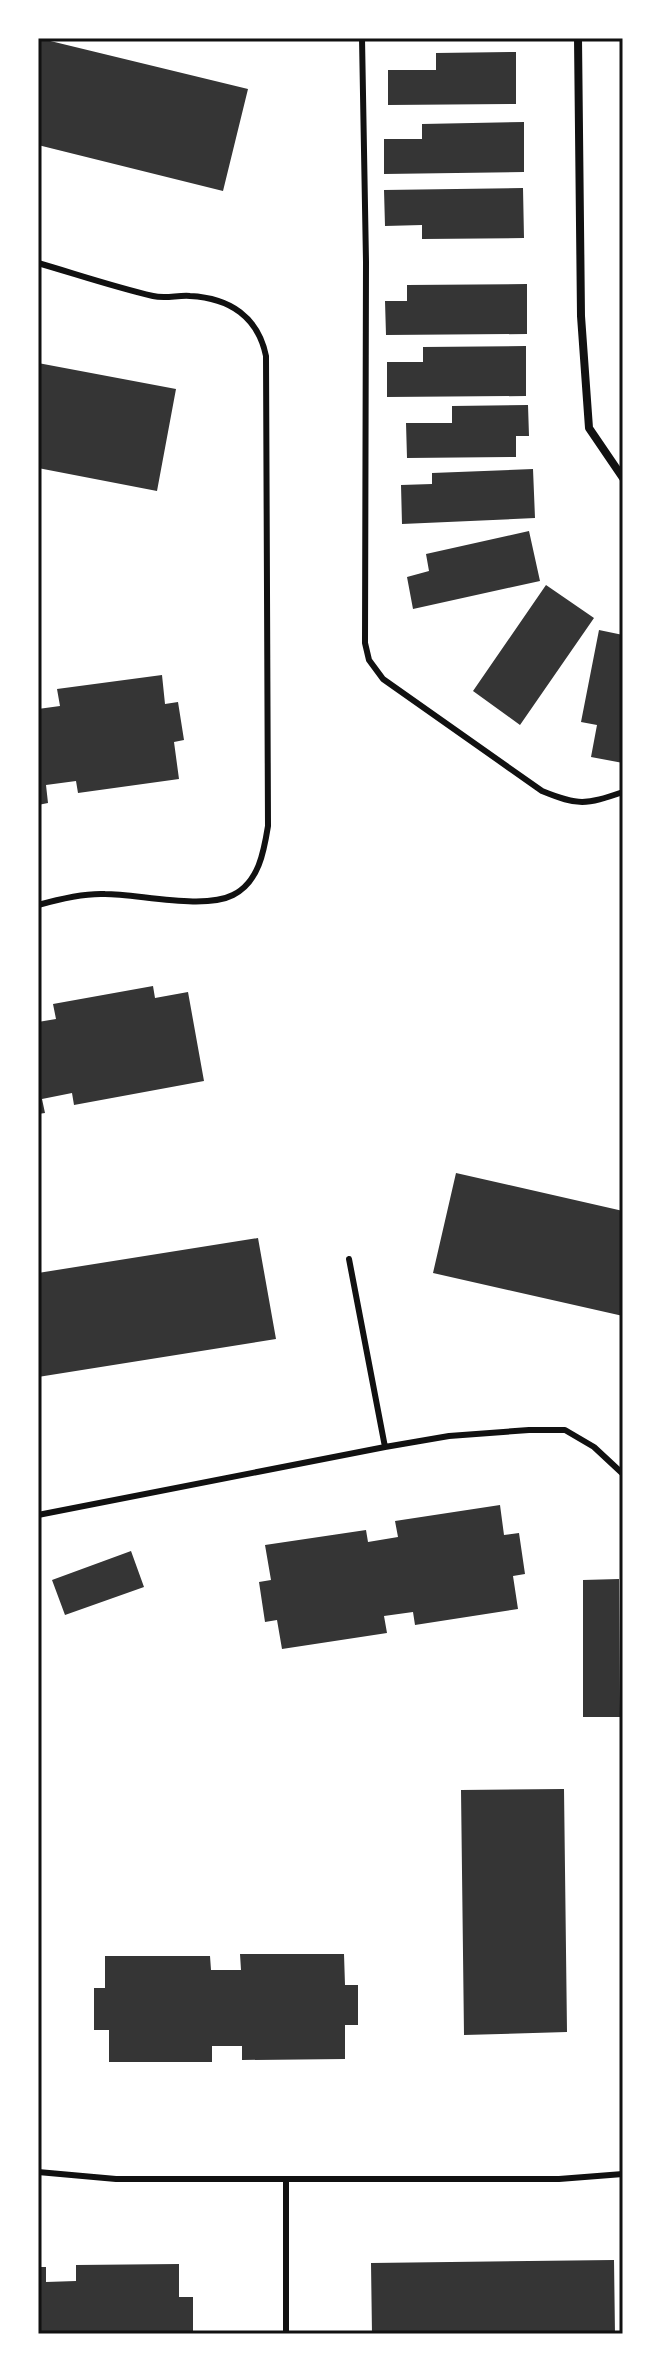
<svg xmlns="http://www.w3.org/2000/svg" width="661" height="2372" viewBox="0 0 661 2372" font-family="'Roboto Condensed',sans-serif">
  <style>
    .building { fill: #353535 }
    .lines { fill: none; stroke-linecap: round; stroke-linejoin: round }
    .service { stroke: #111; stroke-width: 6 }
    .minor { stroke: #111; stroke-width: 8 }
    .neatline { fill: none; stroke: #111; stroke-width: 3 }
  </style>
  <rect width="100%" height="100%" fill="#fff"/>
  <path class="building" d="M 38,38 L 248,89 L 223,191 L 38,145 Z
    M 516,52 L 516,104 L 388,105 L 388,70 L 436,70 L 436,53 Z
    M 524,122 L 524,172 L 384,174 L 384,139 L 422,139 L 422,124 Z
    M 523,188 L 524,238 L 422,239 L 422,225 L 385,226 L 384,190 Z
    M 527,284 L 527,334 L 386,335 L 385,301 L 407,301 L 407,285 Z
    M 526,346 L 526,396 L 387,397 L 387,362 L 423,362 L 423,347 Z
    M 38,363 L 176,389 L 157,491 L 38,468 Z
    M 528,405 L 529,436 L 516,436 L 516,457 L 407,458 L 406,423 L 452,423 L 452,406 Z
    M 533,469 L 535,518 L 402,524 L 401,485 L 432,484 L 432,473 Z
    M 529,531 L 540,581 L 413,609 L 407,577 L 429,571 L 426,554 Z
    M 546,585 L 594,618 L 520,725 L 473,691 Z
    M 599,630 L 623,635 L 623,763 L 591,757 L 597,725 L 581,722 Z
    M 162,675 L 165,704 L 178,702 L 184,740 L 174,742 L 179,779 L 78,793 L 76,781 L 46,785 L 48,803 L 38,805 L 38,709 L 60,706 L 57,689 Z
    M 153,986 L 155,998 L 188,992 L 204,1081 L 74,1105 L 72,1093 L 42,1099 L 45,1113 L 38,1114 L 38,1022 L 56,1019 L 53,1004 Z
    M 456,1173 L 623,1211 L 623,1316 L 433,1273 Z
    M 258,1238 L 276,1339 L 38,1377 L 38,1273 Z
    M 500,1505 L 504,1535 L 519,1533 L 525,1574 L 513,1576 L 518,1609 L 415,1625 L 413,1612 L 384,1616 L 387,1633 L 282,1649 L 277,1620 L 265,1622 L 259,1582 L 271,1580 L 265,1545 L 366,1530 L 368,1542 L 398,1537 L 395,1521 Z
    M 131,1551 L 144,1587 L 65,1615 L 52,1580 Z
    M 619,1579 L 620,1717 L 583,1717 L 583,1580 Z
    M 564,1789 L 567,2032 L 464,2035 L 461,1790 Z
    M 240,1954 L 344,1954 L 345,1985 L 358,1985 L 358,2025 L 345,2025 L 345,2059 L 242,2060 L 242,2046 L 212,2046 L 212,2062 L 109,2062 L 109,2030 L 94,2030 L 94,1988 L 105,1988 L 105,1956 L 210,1956 L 211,1970 L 241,1970 Z
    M 614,2260 L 615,2334 L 372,2334 L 371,2263 Z
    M 179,2264 L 179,2297 L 193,2297 L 193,2334 L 38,2334 L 38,2267 L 46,2267 L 46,2282 L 76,2281 L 76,2265 Z"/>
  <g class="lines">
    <path class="service" d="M 362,38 L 366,262 L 365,643 L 369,660 L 383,679 L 542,791 C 579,806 585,805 623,792
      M 38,263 C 76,274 114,287 153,296 C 165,299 178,295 190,296 C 230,298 258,317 266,356 L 268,826 C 264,851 259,882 233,895 C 204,910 138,894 105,894 C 83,893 59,899 38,905
      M 349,1259 L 385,1447
      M 38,1515 L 385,1447 L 449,1436 L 529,1430 L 565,1430 L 594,1447 L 623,1474
      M 38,2172 L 116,2179 L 559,2179 L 623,2174
      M 286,2179 L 286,2332"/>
    <path class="minor" d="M 578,38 L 581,316 L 589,428 L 623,478"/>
  </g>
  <rect width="661" height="2372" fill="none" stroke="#ffffff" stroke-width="80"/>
  <rect x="40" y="40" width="581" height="2292" class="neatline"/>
</svg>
